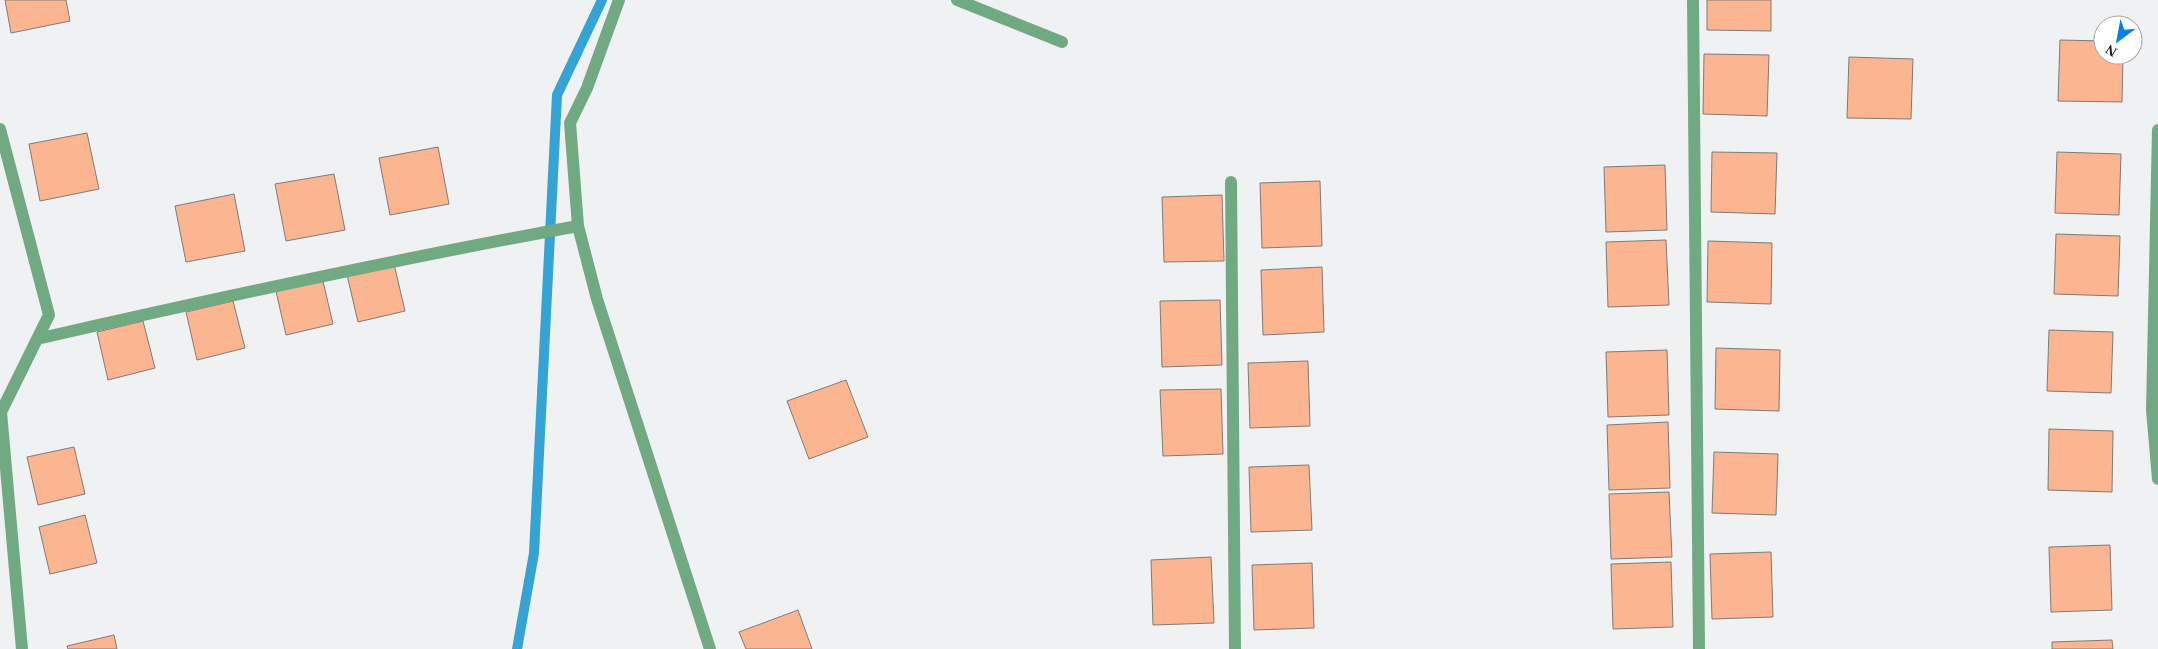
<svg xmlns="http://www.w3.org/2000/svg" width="2158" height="649" viewBox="0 0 2158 649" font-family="Georgia,serif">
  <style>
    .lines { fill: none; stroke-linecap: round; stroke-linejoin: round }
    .stream { stroke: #35a3d3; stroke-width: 10 }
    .building { fill: #fbb590; stroke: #7e7c7b }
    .minor { stroke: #71a983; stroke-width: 12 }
  </style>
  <rect width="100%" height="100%" fill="#f0f1f2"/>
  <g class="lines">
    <path class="stream" d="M 517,649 L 534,553 L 557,95 L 602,0"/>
  </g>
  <path class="building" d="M 5,0 L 66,0 L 70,21 L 11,33 Z
    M 1707,0 L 1771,0 L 1771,31 L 1707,30 Z
    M 2060,40 L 2103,41 L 2103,55 L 2123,55 L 2122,102 L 2058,101 Z
    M 1704,54 L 1769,55 L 1767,116 L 1703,114 Z
    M 1849,57 L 1913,59 L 1911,119 L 1847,118 Z
    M 87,133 L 99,189 L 40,201 L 29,144 Z
    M 438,147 L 449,204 L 390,215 L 379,158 Z
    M 1712,152 L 1777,153 L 1775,214 L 1711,212 Z
    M 2057,152 L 2121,154 L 2119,215 L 2055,213 Z
    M 1665,165 L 1667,230 L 1606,232 L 1604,167 Z
    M 334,174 L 345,230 L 286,241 L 275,184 Z
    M 1320,181 L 1322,246 L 1262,248 L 1260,183 Z
    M 234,194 L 245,251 L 186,262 L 175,206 Z
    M 1222,195 L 1224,261 L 1164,262 L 1162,197 Z
    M 2056,234 L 2120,236 L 2118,296 L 2054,294 Z
    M 1666,240 L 1669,305 L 1608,307 L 1606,242 Z
    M 1708,241 L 1772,243 L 1771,304 L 1707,302 Z
    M 394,264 L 405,311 L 358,322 L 347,275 Z
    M 1322,267 L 1324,332 L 1263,335 L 1261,270 Z
    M 322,277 L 333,324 L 286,335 L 275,287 Z
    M 1220,300 L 1222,365 L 1162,367 L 1160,301 Z
    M 233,301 L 245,348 L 197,360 L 186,312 Z
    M 143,321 L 155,368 L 108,380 L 97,332 Z
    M 2049,330 L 2113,332 L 2111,393 L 2047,391 Z
    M 1716,348 L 1780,350 L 1779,411 L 1715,409 Z
    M 1667,350 L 1669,415 L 1608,417 L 1606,352 Z
    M 1308,361 L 1310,426 L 1250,428 L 1248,363 Z
    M 846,380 L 868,437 L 809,459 L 787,401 Z
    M 1221,389 L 1223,454 L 1163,456 L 1160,390 Z
    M 1668,422 L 1670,488 L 1609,490 L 1607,425 Z
    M 2049,429 L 2113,431 L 2112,492 L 2048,490 Z
    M 74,447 L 85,494 L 38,505 L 27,457 Z
    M 1714,452 L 1778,454 L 1776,515 L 1712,513 Z
    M 1309,465 L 1312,530 L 1251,532 L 1249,467 Z
    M 1669,492 L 1672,557 L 1611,559 L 1609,494 Z
    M 85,515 L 97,563 L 50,574 L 39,527 Z
    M 2110,545 L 2112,610 L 2051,612 L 2049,547 Z
    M 1771,552 L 1773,617 L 1712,619 L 1710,554 Z
    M 1211,557 L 1214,623 L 1153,625 L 1151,560 Z
    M 1671,562 L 1673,627 L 1613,629 L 1611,564 Z
    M 1312,563 L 1314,628 L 1254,630 L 1252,565 Z
    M 798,610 L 812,649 L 746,649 L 739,632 Z
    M 114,635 L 117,649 L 68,649 L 67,646 Z
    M 2112,640 L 2113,649 L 2052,649 L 2052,642 Z"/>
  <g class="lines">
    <path class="minor" d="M 619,0 L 587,88 L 570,123 L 578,226 L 597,299 L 710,649
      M 957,0 L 1062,42
      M 1693,0 L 1699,649
      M 0,129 L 49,315 L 1,412 L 22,649
      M 2158,130 L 2152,410 L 2158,479
      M 1231,182 L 1235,649
      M 37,339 C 217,298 397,259 578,226"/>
  </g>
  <g transform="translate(2118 40) rotate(212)"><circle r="24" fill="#ffffff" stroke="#a4a4a4"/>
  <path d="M0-4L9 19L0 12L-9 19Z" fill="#0281e7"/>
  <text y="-8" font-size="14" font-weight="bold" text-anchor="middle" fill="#1b1b1b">N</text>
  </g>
</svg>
